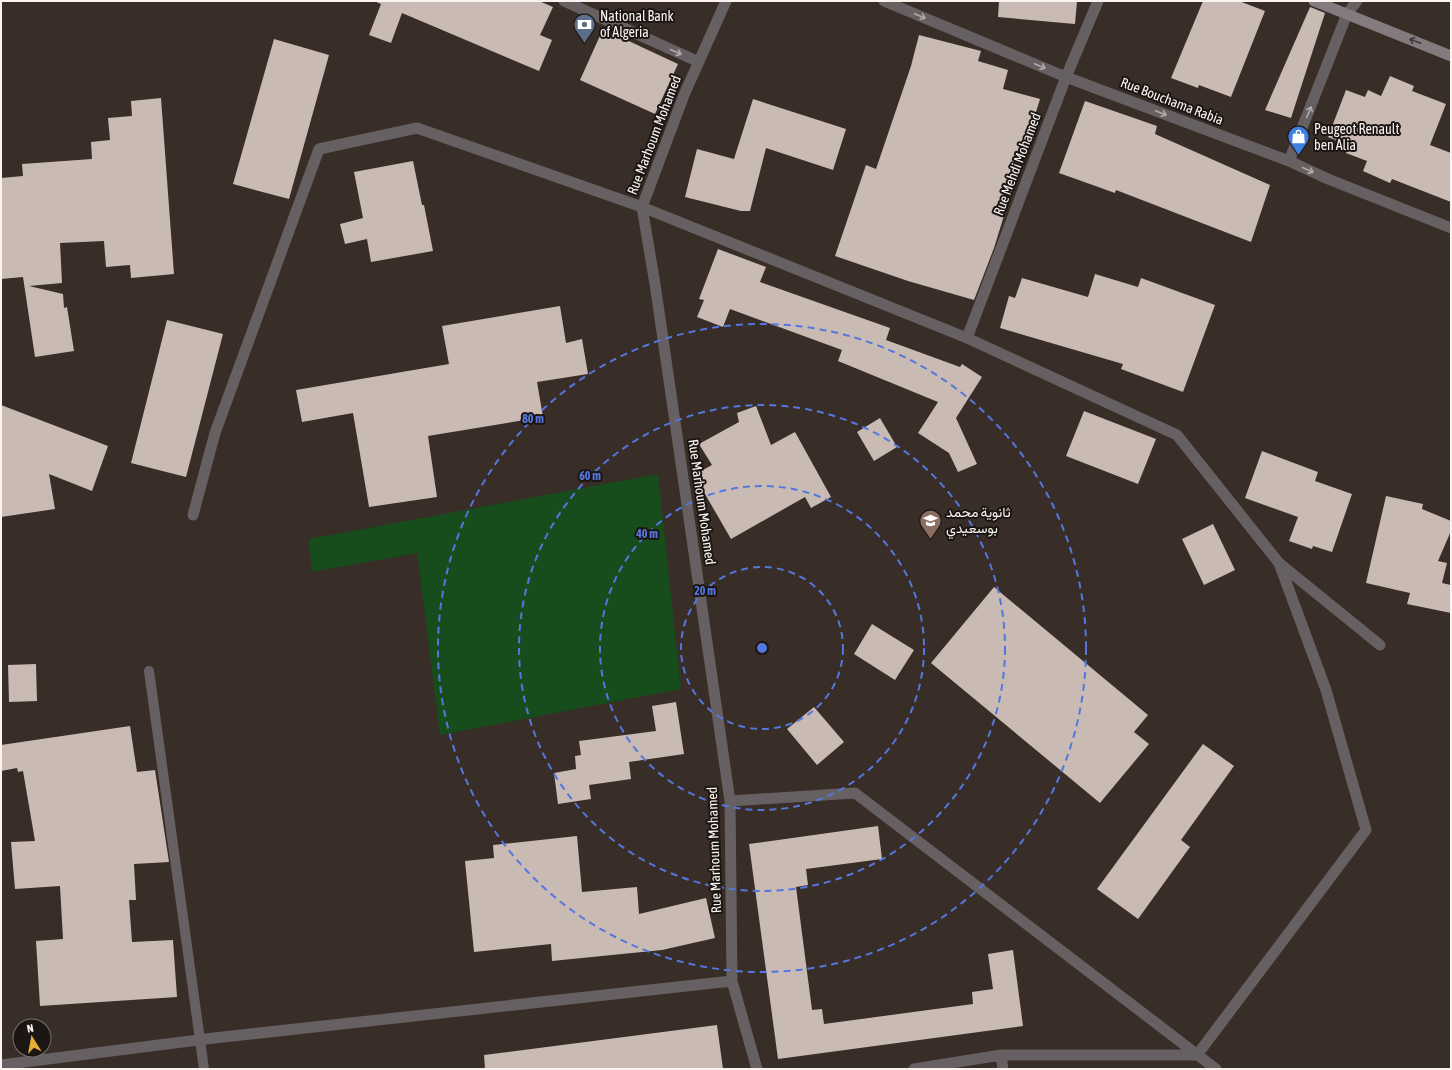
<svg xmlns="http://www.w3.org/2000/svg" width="1452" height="1070" viewBox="0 0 1452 1070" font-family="'Asap Condensed',Vazirmatn,sans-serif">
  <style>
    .park { fill: #174c1c }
    .building { fill: #c9bbb4 }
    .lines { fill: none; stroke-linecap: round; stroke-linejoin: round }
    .service { stroke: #676062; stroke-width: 10 }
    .minor { stroke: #676062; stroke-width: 11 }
    .secondary { stroke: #857b7e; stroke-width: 11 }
    .oneway { stroke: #b0aaa8 }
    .oneway2 { stroke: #403939 }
    .ring { fill: none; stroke: #5477de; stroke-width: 2; stroke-dasharray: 7 5 }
    .labels { text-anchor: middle; stroke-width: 4; stroke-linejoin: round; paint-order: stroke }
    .poi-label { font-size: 14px; fill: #faf3ef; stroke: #1b1614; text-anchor: start }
    .street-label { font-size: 14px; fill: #faf3ef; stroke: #1b1614 }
    .centre { fill: #5477de; stroke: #1b1614; stroke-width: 2 }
    .ring-label { font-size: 12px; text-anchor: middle; font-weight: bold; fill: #5477de; stroke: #1b1614; stroke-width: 4; stroke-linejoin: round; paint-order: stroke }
  </style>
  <rect width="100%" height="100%" fill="#382d27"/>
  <path class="park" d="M 658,474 L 681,689 L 440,735 L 417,553 L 312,572 L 309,539 Z"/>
  <path class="building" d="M 374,1 L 539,1 L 553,7 L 540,35 L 552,40 L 539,71 L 402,13 L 391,43 L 369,35 L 381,4 Z
    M 999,1 L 1077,1 L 1075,24 L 998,17 Z
    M 1203,1 L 1239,1 L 1265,11 L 1231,97 L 1199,85 L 1198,88 L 1171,78 Z
    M 1310,7 L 1325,13 L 1291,118 L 1265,110 Z
    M 603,29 L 678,64 L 655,114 L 580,80 Z
    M 919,35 L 981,51 L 978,61 L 1008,70 L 1003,89 L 1040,99 L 994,248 L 974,300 L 908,281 L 835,256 L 866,165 L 876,169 L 911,66 Z
    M 274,39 L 329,55 L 289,199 L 233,184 Z
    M 1390,76 L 1414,86 L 1412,91 L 1446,104 L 1430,145 L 1451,153 L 1451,202 L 1392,179 L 1390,183 L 1363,171 L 1367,161 L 1346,153 L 1349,145 L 1328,137 L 1346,90 L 1365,97 L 1368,90 L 1381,96 Z
    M 161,98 L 174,274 L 131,278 L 130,265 L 106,267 L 104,241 L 60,243 L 62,283 L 29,286 L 63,294 L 64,308 L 67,307 L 74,351 L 35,357 L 23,277 L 1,279 L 1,178 L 23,176 L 22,164 L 92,159 L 91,142 L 110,140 L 108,118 L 132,116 L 131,101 Z
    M 753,99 L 846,129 L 833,170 L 766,148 L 750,211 L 741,211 L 685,197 L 697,149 L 734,159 Z
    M 1085,101 L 1157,126 L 1155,134 L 1270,185 L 1251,242 L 1116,190 L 1115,193 L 1059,173 Z
    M 413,161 L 422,205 L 424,205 L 433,251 L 371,262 L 367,239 L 345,244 L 340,224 L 363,218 L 354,172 Z
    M 718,249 L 766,267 L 760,282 L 890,328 L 886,340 L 960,367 L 962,364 L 982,377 L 956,418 L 977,464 L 958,472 L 949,453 L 918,433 L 938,402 L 838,361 L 842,350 L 730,309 L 723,327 L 697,317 L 704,300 L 699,299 Z
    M 1095,274 L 1138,287 L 1141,278 L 1215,305 L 1183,392 L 1121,369 L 1123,364 L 1000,328 L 1009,296 L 1015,298 L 1022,278 L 1088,297 Z
    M 560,306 L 566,343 L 582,339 L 588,374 L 537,382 L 543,417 L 428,436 L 437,497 L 369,507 L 353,413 L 302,422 L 296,390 L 449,364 L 442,326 Z
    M 167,320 L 223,334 L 186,477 L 131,463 Z
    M 1,405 L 108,446 L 92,491 L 49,474 L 55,509 L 1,517 Z
    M 756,406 L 771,445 L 795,432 L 831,497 L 811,508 L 805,497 L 731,539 L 694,475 L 712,465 L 699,444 L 739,422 L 737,413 Z
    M 1084,411 L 1156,439 L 1138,484 L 1066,456 Z
    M 880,418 L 897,447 L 874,461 L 857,432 Z
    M 1262,451 L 1318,472 L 1315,481 L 1352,494 L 1332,552 L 1313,546 L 1312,549 L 1289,541 L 1298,517 L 1245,498 Z
    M 1386,496 L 1423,504 L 1422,509 L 1451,521 L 1451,531 L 1438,561 L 1447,563 L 1442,583 L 1451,585 L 1451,613 L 1407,604 L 1410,593 L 1366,583 Z
    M 1213,524 L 1235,570 L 1204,585 L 1182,539 Z
    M 994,587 L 1148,715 L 1134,732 L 1149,744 L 1100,803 L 931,663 Z
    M 872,624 L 914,650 L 895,680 L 854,654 Z
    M 36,664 L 37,701 L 9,702 L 8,665 Z
    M 676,702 L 684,754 L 629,762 L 631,779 L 589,785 L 591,799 L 558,804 L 554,773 L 576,769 L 575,756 L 581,755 L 579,741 L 656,731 L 652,706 Z
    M 814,707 L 844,742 L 817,765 L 787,729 Z
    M 130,726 L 137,772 L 155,770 L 169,862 L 134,864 L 136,900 L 129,900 L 132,942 L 173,940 L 177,997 L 40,1006 L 36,941 L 63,939 L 60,886 L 15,889 L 11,842 L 35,841 L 23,771 L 18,772 L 17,768 L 1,771 L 1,745 Z
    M 1203,744 L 1234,766 L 1181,840 L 1190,847 L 1138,919 L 1097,889 Z
    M 878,826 L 882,859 L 806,869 L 808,885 L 796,887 L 812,1010 L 822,1009 L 824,1024 L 973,1004 L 972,992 L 993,989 L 988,954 L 1013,950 L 1023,1026 L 778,1059 L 749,844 Z
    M 577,836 L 582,892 L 637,887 L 639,914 L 706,898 L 715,938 L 662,950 L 552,961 L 551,944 L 474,952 L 465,861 L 494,858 L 493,845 Z
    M 717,1025 L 723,1069 L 485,1069 L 484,1055 Z"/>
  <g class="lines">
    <path class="service" d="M 149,671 L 204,1069"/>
    <path class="minor" d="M 564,1 L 699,62
      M 726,1 L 684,95 L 642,207 L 655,284 L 730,801 L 732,981 L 757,1069
      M 884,1 L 1066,77 L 1289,161 L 1328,179 L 1451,228
      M 1289,161 L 1347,14 L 1357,1
      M 967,338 L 1066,77 L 1098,1
      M 193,515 L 215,433 L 319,149 L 417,128 L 642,207 L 967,338 L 1177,435 L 1279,563 L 1326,690 L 1366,830 L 1197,1055 L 1001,1055 L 914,1069
      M 1279,563 L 1380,645
      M 730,801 L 855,793 L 1216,1069
      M 1001,1055 L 1003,1069
      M 1,1065 L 214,1038 L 732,981"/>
    <path class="secondary" d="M 1314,1 L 1451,56"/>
  </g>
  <defs><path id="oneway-shaft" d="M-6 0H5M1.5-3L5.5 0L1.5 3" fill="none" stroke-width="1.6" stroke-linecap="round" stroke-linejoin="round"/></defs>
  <g class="oneway">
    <use href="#oneway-shaft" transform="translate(920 16) rotate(23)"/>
    <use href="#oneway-shaft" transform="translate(676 52) rotate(24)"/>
    <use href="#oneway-shaft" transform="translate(1040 66) rotate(23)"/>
    <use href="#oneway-shaft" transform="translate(1309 112) rotate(-68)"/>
    <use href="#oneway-shaft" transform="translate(1161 113) rotate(21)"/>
    <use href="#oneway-shaft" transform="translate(1308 170) rotate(24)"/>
  </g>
  <use class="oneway2" href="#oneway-shaft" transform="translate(1415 41) rotate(-158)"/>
  <g class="ring">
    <circle cx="762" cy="648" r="81"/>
    <circle cx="762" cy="648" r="162"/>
    <circle cx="762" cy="648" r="243"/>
    <circle cx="762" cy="648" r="324"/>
  </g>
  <defs>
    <symbol id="bank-pin" viewBox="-11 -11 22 30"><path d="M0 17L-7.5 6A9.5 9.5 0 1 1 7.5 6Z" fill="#5c6f8a" stroke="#1b1614"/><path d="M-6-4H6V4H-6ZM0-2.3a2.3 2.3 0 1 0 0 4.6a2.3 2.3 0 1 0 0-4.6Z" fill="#fff"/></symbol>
    <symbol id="shop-pin" viewBox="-11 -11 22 30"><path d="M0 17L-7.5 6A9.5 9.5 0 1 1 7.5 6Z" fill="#3f7fe0" stroke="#1b1614"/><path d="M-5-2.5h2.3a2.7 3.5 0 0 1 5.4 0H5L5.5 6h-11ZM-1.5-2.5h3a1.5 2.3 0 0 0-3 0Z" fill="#fff"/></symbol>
    <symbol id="school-pin" viewBox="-11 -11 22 30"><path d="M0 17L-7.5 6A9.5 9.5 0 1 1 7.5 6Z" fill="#8d6e63" stroke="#1b1614"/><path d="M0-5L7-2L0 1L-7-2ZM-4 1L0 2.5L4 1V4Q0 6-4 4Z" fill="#fff"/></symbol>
  </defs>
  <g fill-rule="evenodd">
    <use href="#bank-pin" x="572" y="12" width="25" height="34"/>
    <use href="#shop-pin" x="1286" y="124" width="25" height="34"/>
    <use href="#school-pin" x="918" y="508" width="25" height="34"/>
  </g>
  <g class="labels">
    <g class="poi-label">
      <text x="600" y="21">National Bank<tspan x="600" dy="16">of Algeria</tspan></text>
      <text x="1314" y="134">Peugeot Renault<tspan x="1314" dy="16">ben Alia</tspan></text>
      <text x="946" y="517">ثانوية محمد<tspan x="946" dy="16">بوسعيدي</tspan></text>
    </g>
    <g class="street-label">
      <text transform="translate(1172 101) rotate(21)" y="5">Rue Bouchama Rabia</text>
      <text transform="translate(654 135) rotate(-69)" y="5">Rue Marhoum Mohamed</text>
      <text transform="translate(1017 164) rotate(-69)" y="5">Rue Mehdi Mohamed</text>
      <text transform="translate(702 502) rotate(82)" y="5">Rue Marhoum Mohamed</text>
      <text transform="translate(714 850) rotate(-92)" y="5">Rue Marhoum Mohamed</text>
    </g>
  </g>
  <circle cx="762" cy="648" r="6" class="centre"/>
  <g class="ring-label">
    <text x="533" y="423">80 m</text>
    <text x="590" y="480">60 m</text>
    <text x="647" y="538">40 m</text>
    <text x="705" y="595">20 m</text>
  </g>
  <rect width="1452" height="1070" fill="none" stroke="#faf3ef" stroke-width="4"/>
  <g transform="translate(32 1038) rotate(349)"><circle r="19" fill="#1b1614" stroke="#746e6c"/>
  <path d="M0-3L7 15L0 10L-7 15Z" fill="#e4ae35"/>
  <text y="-6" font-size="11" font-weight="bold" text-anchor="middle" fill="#faf3ef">N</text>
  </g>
</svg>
